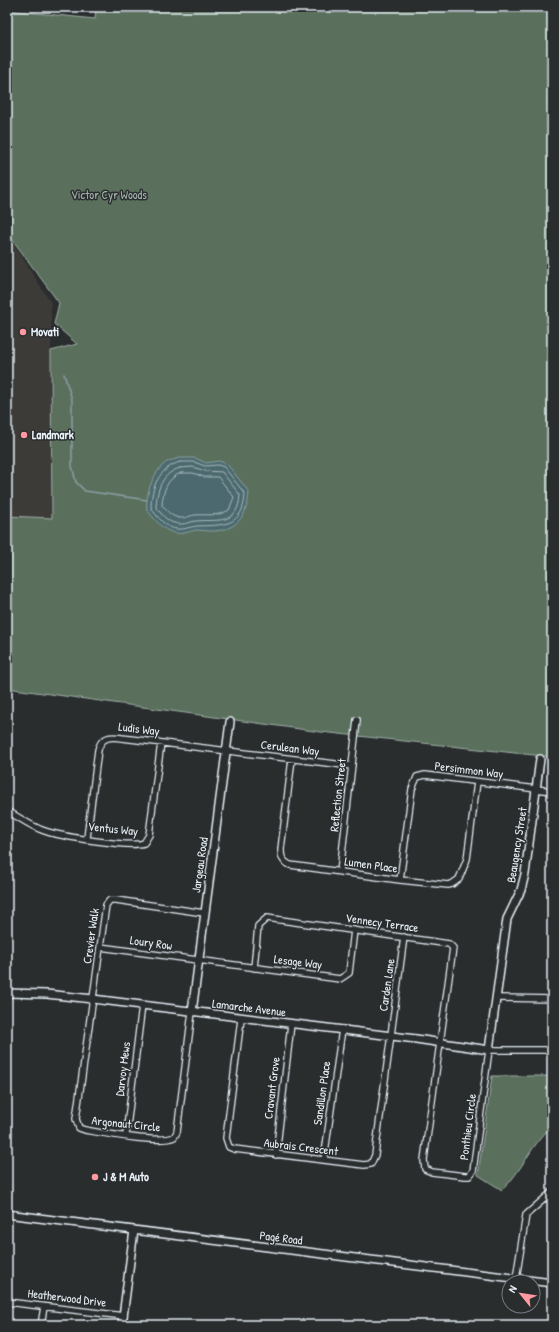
<svg xmlns="http://www.w3.org/2000/svg" width="559" height="1332" viewBox="0 0 559 1332" font-family="'Patrick Hand',sans-serif">
  <style>
    .built { fill: #3d3b38 }
    .green { fill: #5a705c; stroke: #a1b0aa }
    .water { fill: #4b696e; stroke: #8a9fa5 }
    .lines { fill: none; stroke-linecap: round; stroke-linejoin: round }
    .shore { stroke: #a9bbc1; stroke-width: 1 }
    .stream { stroke: #8a9fa5; stroke-width: 1.5 }
    .minor-casing { stroke: #e8f1f8; stroke-width: 8 }
    .tertiary-casing { stroke: #e8f1f8; stroke-width: 10 }
    .minor { stroke: #2a2d2e; stroke-width: 5.5 }
    .tertiary { stroke: #2a2d2e; stroke-width: 7 }
    .poi-dot { fill: #ff9aa2; stroke: #2a2d2e; stroke-width: 1.5 }
    .labels { text-anchor: middle; stroke-width: 3; stroke-linejoin: round; paint-order: stroke }
    .park-label { font-size: 12px; fill: #a8b7b2; stroke: #2a2d2e }
    .poi-label { font-size: 12px; font-weight: bold; fill: #e8f1f8; stroke: #2a2d2e; text-anchor: start }
    .street-label { font-size: 12px; fill: #e8f1f8; stroke: #2a2d2e }
  </style>
  <rect width="100%" height="100%" fill="#2a2d2e"/>
  <filter id="ink" filterUnits="userSpaceOnUse"><feTurbulence type="fractalNoise" baseFrequency=".025" numOctaves="2"/><feDisplacementMap in="SourceGraphic" scale="8" xChannelSelector="R" yChannelSelector="G"/><feConvolveMatrix kernelMatrix="1 2 1 2 8 2 1 2 1" color-interpolation-filters="sRGB"/></filter>
  <g filter="url(#ink)">
    <path class="built" d="M 7,233 L 51,303 L 52,519 L 7,516 Z
      M 7,688 L 10,689 L 7,785 Z"/>
    <path class="green" d="M 96,7 L 552,7 L 552,757 L 321,732 L 7,688 L 7,516 L 52,518 L 51,351 L 77,344 L 54,324 L 59,303 L 12,239 L 7,229 L 7,10 L 95,19 Z
      M 492,1076 L 552,1076 L 552,1127 C 532,1142 522,1172 502,1190 L 478,1175 Z"/>
    <path class="water" d="M 179,458 L 195,458 L 206,463 L 219,461 L 227,464 L 249,492 C 247,516 237,531 211,531 C 207,531 201,530 196,530 C 187,532 179,536 169,531 C 160,527 154,518 147,510 C 145,495 153,471 167,462 C 170,460 175,460 179,458 Z"/>
    <g class="lines">
      <path class="shore" d="M 180,462 L 194,462 L 205,466 L 218,465 L 224,467 L 245,494 C 243,527 224,525 197,526 C 188,527 180,532 170,527 C 162,523 156,515 151,508 C 151,487 159,468 180,462 Z
        M 180,468 L 193,467 L 205,471 L 222,472 L 240,495 C 238,526 218,519 196,521 C 188,522 183,526 174,523 C 166,521 161,513 156,507 C 157,489 162,473 180,468 Z
        M 181,473 L 193,473 L 204,477 L 218,477 L 234,497 L 229,510 C 218,517 207,514 195,515 C 188,516 183,520 176,517 C 170,515 166,510 162,505 C 163,491 167,478 181,473 Z"/>
      <path class="stream" d="M 64,374 L 72,400 L 72,466 L 76,482 L 85,491 L 147,500"/>
      <defs>
        <path id="minor" d="M 292,759 L 281,849 C 281,857 282,861 290,865 L 400,880 L 448,885 L 452,884 L 459,879 L 467,859 L 477,782
          M 7,811 C 19,817 30,826 42,830 C 57,836 130,848 144,843 L 149,835 L 161,743
          M 87,838 L 98,750 C 101,737 110,736 122,738 L 352,766
          M 340,872 L 357,720
          M 400,880 L 412,789 L 417,777 L 425,775 L 552,791
          M 100,947 L 340,979 L 349,973 L 354,930
          M 254,968 L 258,926 L 267,918 L 449,944 L 453,948 L 452,955 L 424,1160 L 425,1169 L 432,1172 L 465,1176 L 469,1176 L 473,1171 L 489,1050 L 552,1050
          M 497,998 L 552,999
          M 192,1012 L 177,1132 L 174,1137 C 160,1144 103,1133 85,1130 L 79,1128 L 76,1119 L 106,905 L 110,900 L 116,900 L 204,913
          M 241,1019 L 226,1138 L 229,1147 L 234,1149 L 364,1165 L 371,1164 L 375,1155 L 404,937
          M 126,1135 L 142,1005
          M 276,1155 L 291,1024
          M 324,1160 L 342,1029
          M 516,1279 L 526,1215 L 552,1192
          M 7,1302 L 124,1316
          M 41,1325 L 44,1307"/>
        <path id="tertiary" d="M 7,993 L 46,994 L 93,999 L 416,1039 L 489,1050 L 507,919 L 521,890 L 525,874 L 540,759
          M 192,1012 L 230,722
          M 7,1214 L 552,1283
          M 122,1325 L 134,1230"/>
      </defs>
      <use href="#minor" class="minor-casing"/>
      <use href="#tertiary" class="tertiary-casing"/>
      <use href="#minor" class="minor"/>
      <use href="#tertiary" class="tertiary"/>
    </g>
  </g>
  <g class="poi-dot">
    <circle cx="23" cy="332" r="4"/>
    <circle cx="24" cy="435" r="4"/>
    <circle cx="95" cy="1177" r="4"/>
  </g>
  <g class="labels">
    <g class="park-label">
      <text x="109" y="199">Victor Cyr Woods</text>
    </g>
    <g class="poi-label">
      <text x="31" y="336">Movati</text>
      <text x="32" y="439">Landmark</text>
      <text x="103" y="1181">J &amp; M Auto</text>
    </g>
    <g class="street-label">
      <text transform="translate(139 729) rotate(7)" y="4">Ludis Way</text>
      <text transform="translate(290 748) rotate(7)" y="4">Cerulean Way</text>
      <text transform="translate(469 770) rotate(7)" y="4">Persimmon Way</text>
      <text transform="translate(338 795) rotate(-84)" y="4">Reflection Street</text>
      <text transform="translate(113 829) rotate(6)" y="4">Ventus Way</text>
      <text transform="translate(517 845) rotate(-81)" y="4">Beaugency Street</text>
      <text transform="translate(200 865) rotate(-82)" y="4">Jargeau Road</text>
      <text transform="translate(371 865) rotate(8)" y="4">Lumen Place</text>
      <text transform="translate(382 923) rotate(8)" y="4">Vennecy Terrace</text>
      <text transform="translate(91 936) rotate(-82)" y="4">Crevier Walk</text>
      <text transform="translate(151 943) rotate(8)" y="4">Loury Row</text>
      <text transform="translate(298 962) rotate(7)" y="4">Lesage Way</text>
      <text transform="translate(387 985) rotate(-82)" y="4">Carden Lane</text>
      <text transform="translate(249 1008) rotate(7)" y="4">Lamarche Avenue</text>
      <text transform="translate(123 1069) rotate(-83)" y="4">Darvoy Mews</text>
      <text transform="translate(272 1088) rotate(-83)" y="4">Cravant Grove</text>
      <text transform="translate(322 1093) rotate(-82)" y="4">Sandillon Place</text>
      <text transform="translate(126 1124) rotate(6)" y="4">Argonaut Circle</text>
      <text transform="translate(468 1127) rotate(-83)" y="4">Ponthieu Circle</text>
      <text transform="translate(301 1147) rotate(7)" y="4">Aubrais Crescent</text>
      <text transform="translate(281 1238) rotate(7)" y="4">Pagé Road</text>
      <text transform="translate(67 1298) rotate(7)" y="4">Heatherwood Drive</text>
    </g>
  </g>
  <rect width="559" height="1332" fill="none" stroke="#2a2d2e" stroke-width="24"/>
  <rect x="12" y="12" width="535" height="1308" fill="none" stroke="#e8f1f8" stroke-width="1.5" filter="url(#ink)"/>
  <g transform="translate(521 1294) rotate(300)"><circle r="19" fill="#2a2d2e" stroke="#767b7f"/>
  <path d="M0-3L7 15L0 10L-7 15Z" fill="#ff9aa2"/>
  <text y="-6" font-size="11" font-weight="bold" text-anchor="middle" fill="#e8f1f8">N</text>
  </g>
</svg>
